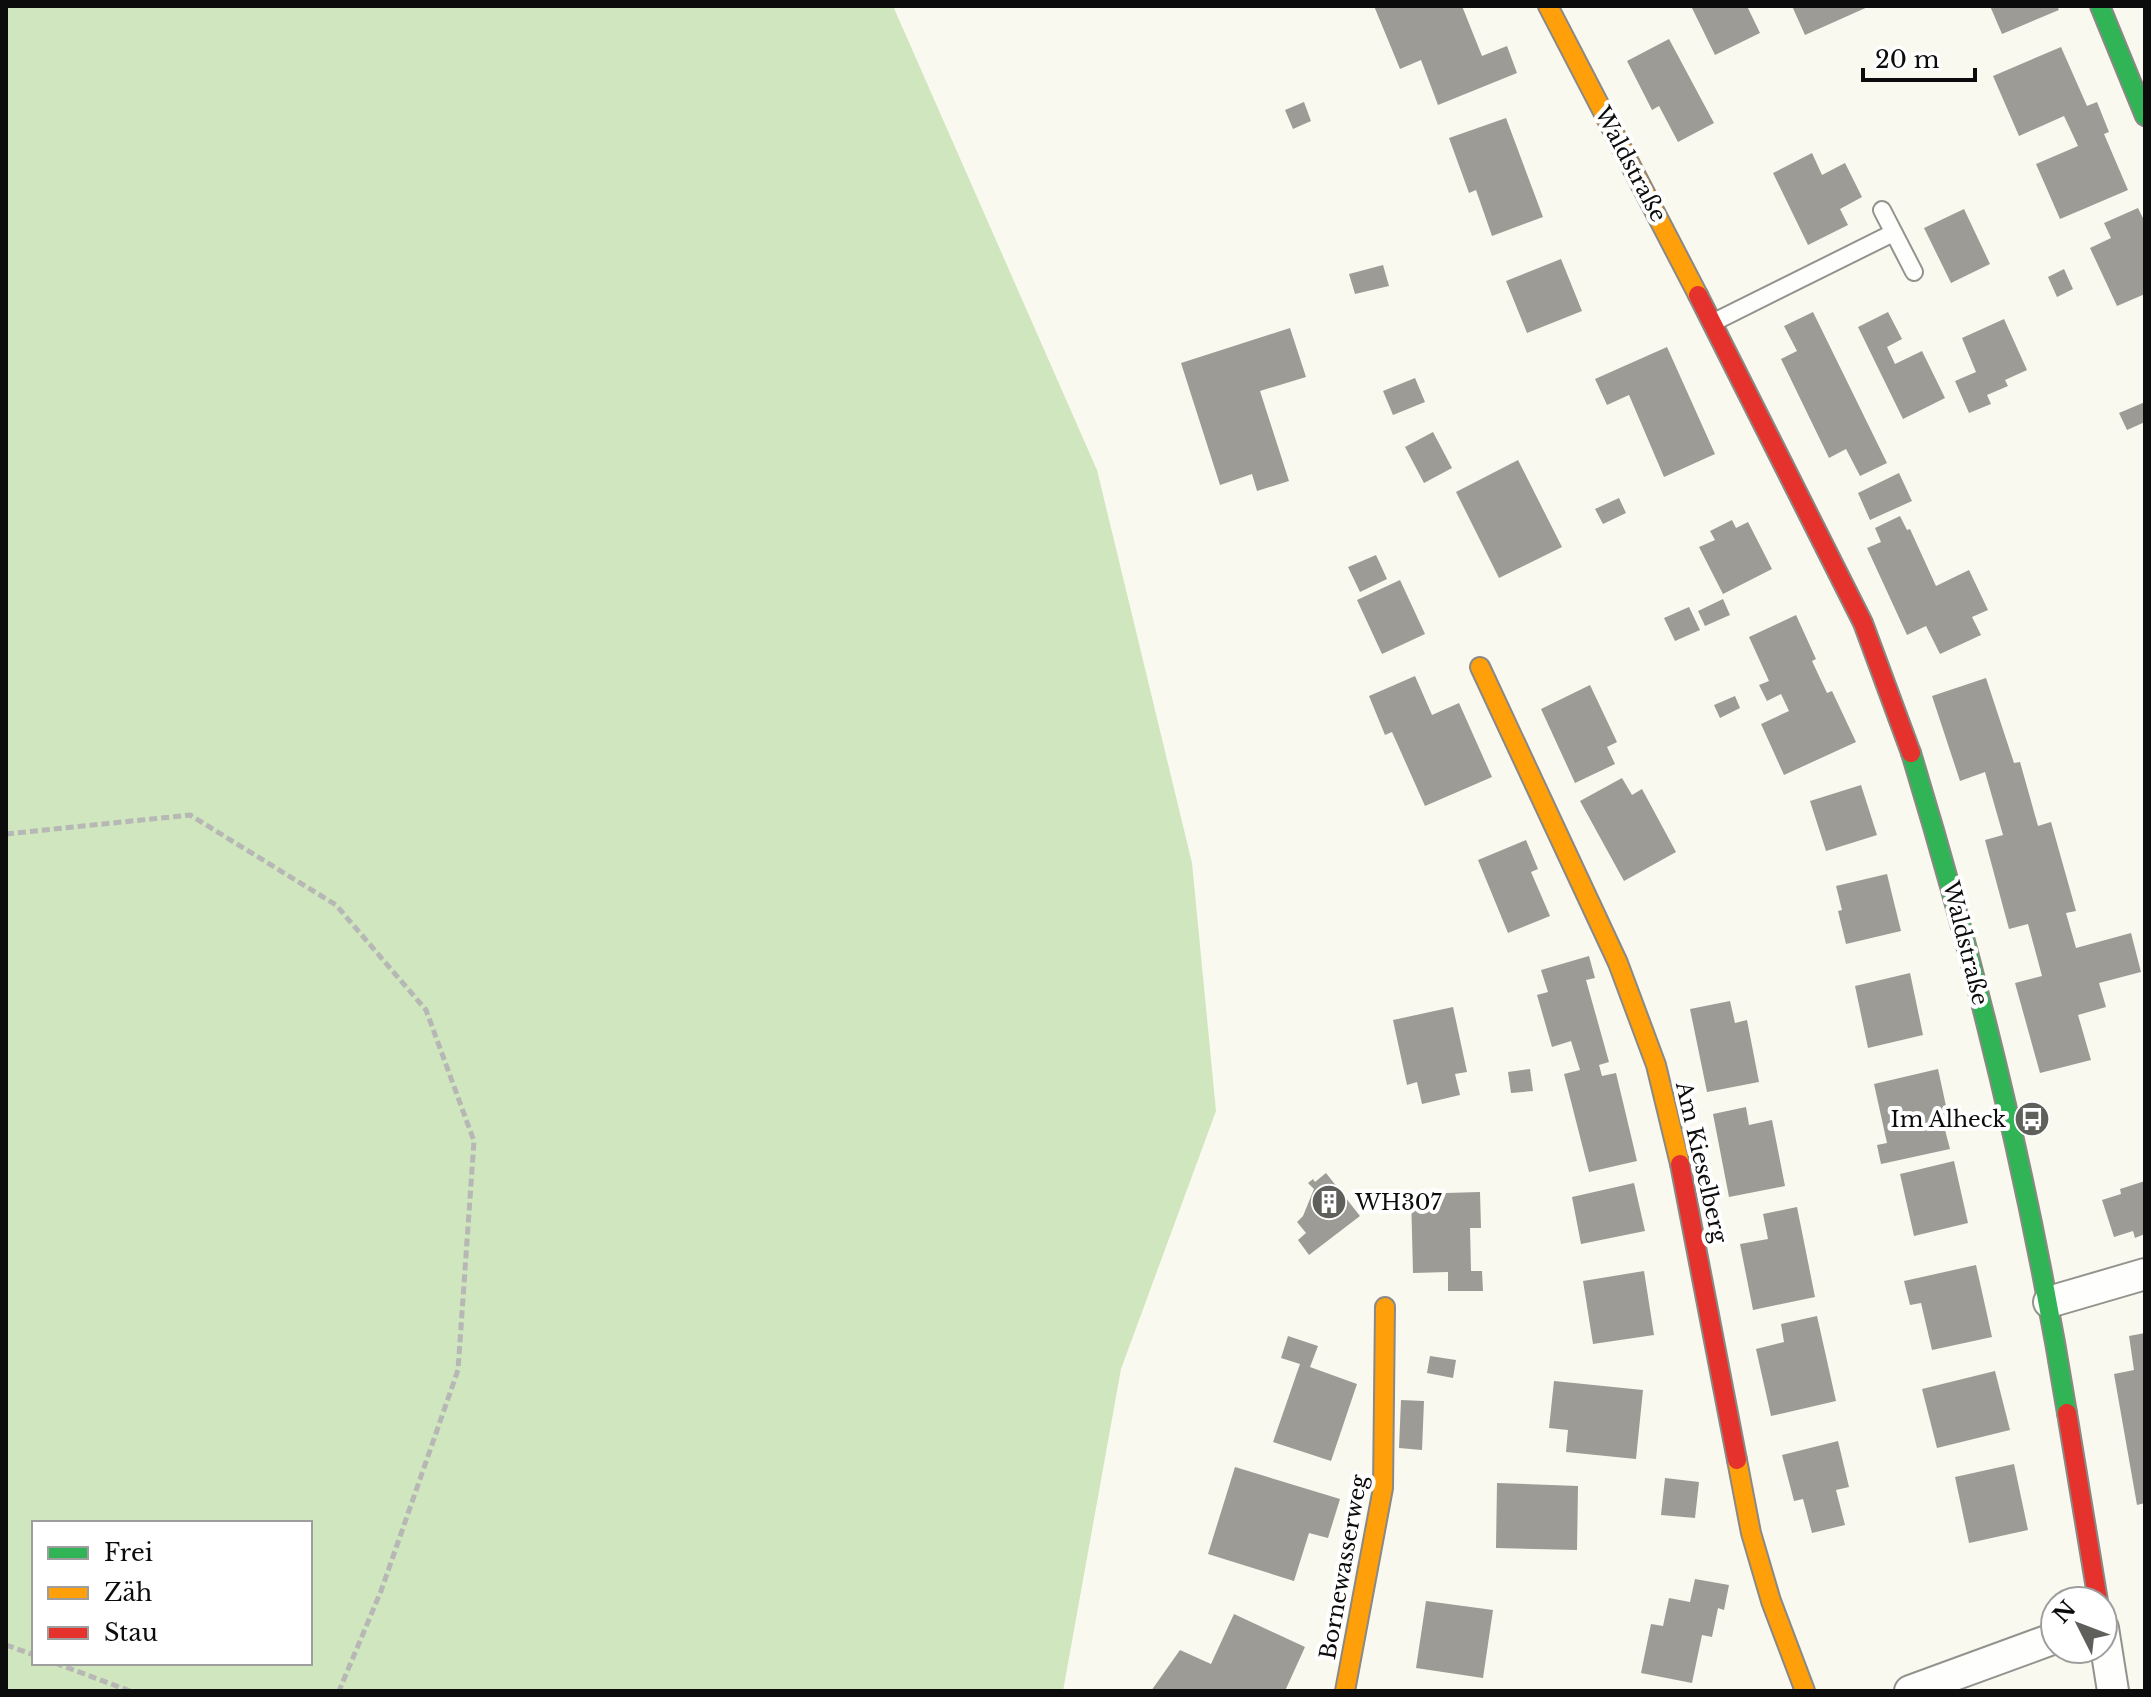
<svg xmlns="http://www.w3.org/2000/svg" width="2151" height="1697" viewBox="0 0 2151 1697" font-family="'Libre Baskerville',serif">
  <style>
    .forest { fill: #cfe6be; fill-rule: evenodd }
    .building { fill: #9c9b95 }
    .lines { fill: none; stroke-linecap: round; stroke-linejoin: round }
    .lane-casing { stroke: #93938e; stroke-width: 20 }
    .street-casing { stroke: #93938e; stroke-width: 34 }
    .fast-casing { stroke: #8a8985; stroke-width: 22 }
    .slow-casing { stroke: #8a8985; stroke-width: 22 }
    .jam-casing { stroke: #8a8985; stroke-width: 22 }
    .path { stroke: #b7b7b5; stroke-width: 5; stroke-dasharray: 8 4; stroke-linecap: butt }
    .lane { stroke: #fefefd; stroke-width: 16 }
    .street { stroke: #fefefd; stroke-width: 30 }
    .fast { stroke: #30b455; stroke-width: 18 }
    .slow { stroke: #ff9f0a; stroke-width: 18 }
    .jam { stroke: #e5322d; stroke-width: 18 }
    .labels { text-anchor: middle; stroke-width: 8; stroke-linejoin: round; paint-order: stroke }
    .street-label { font-size: 22px; fill: #0c0c0c; stroke: #fff }
    .poi-label { font-size: 22px; fill: #0c0c0c; stroke: #fff; text-anchor: end }
  </style>
  <rect width="100%" height="100%" fill="#faf9ef"/>
  <path class="forest" d="M 6,6 L 893,6 L 1097,470 L 1192,863 L 1216,1111 L 1121,1369 L 1063,1691 L 6,1691 ZM 34,1523 L 310,1523 L 310,1663 L 34,1663 Z"/>
  <path class="building" d="M 1374,6 L 1462,6 L 1482,56 L 1507,46 L 1517,73 L 1438,105 L 1421,60 L 1400,69 Z
    M 1691,6 L 1747,6 L 1760,33 L 1715,55 Z
    M 1792,6 L 1870,6 L 1805,35 Z
    M 1990,6 L 2057,6 L 2059,10 L 2002,34 Z
    M 1669,39 L 1714,123 L 1678,142 L 1659,106 L 1652,110 L 1627,61 Z
    M 2061,47 L 2087,106 L 2097,102 L 2109,132 L 2104,134 L 2128,190 L 2060,219 L 2036,164 L 2078,146 L 2064,116 L 2019,136 L 1993,76 Z
    M 1304,102 L 1311,121 L 1293,129 L 1285,110 Z
    M 1506,118 L 1543,217 L 1492,236 L 1476,190 L 1469,193 L 1449,138 Z
    M 1812,153 L 1822,175 L 1845,163 L 1862,197 L 1840,209 L 1848,225 L 1808,245 L 1773,173 Z
    M 2138,208 L 2145,222 L 2145,294 L 2117,306 L 2090,248 L 2111,238 L 2104,223 Z
    M 1964,209 L 1990,264 L 1951,283 L 1924,228 Z
    M 1561,259 L 1582,311 L 1527,333 L 1506,281 Z
    M 1383,265 L 1389,286 L 1355,294 L 1349,274 Z
    M 2064,269 L 2073,289 L 2057,297 L 2048,277 Z
    M 1813,312 L 1887,463 L 1860,476 L 1846,449 L 1829,458 L 1781,359 L 1797,351 L 1784,326 Z
    M 1888,312 L 1902,339 L 1887,347 L 1895,364 L 1922,351 L 1945,398 L 1903,419 L 1858,327 Z
    M 2004,319 L 2027,370 L 2005,380 L 2008,386 L 1987,395 L 1991,404 L 1969,413 L 1955,381 L 1976,372 L 1962,338 Z
    M 1290,328 L 1306,377 L 1260,391 L 1289,481 L 1257,491 L 1252,474 L 1220,485 L 1181,363 Z
    M 1667,347 L 1715,454 L 1664,477 L 1629,395 L 1607,405 L 1595,379 Z
    M 1415,378 L 1425,402 L 1393,415 L 1383,391 Z
    M 2145,402 L 2145,422 L 2127,430 L 2119,413 Z
    M 1433,432 L 1452,468 L 1424,483 L 1405,447 Z
    M 1518,460 L 1562,547 L 1499,578 L 1456,492 Z
    M 1899,473 L 1912,501 L 1870,520 L 1858,493 Z
    M 1619,498 L 1626,513 L 1603,524 L 1595,509 Z
    M 1900,516 L 1907,530 L 1910,529 L 1936,586 L 1969,570 L 1988,610 L 1972,617 L 1981,635 L 1940,654 L 1926,626 L 1907,635 L 1867,548 L 1881,542 L 1875,528 Z
    M 1732,520 L 1736,528 L 1748,522 L 1772,569 L 1723,594 L 1699,547 L 1715,540 L 1710,531 Z
    M 1376,555 L 1387,579 L 1360,592 L 1348,567 Z
    M 1400,580 L 1425,634 L 1382,654 L 1357,600 Z
    M 1723,599 L 1730,615 L 1705,626 L 1698,611 Z
    M 1689,607 L 1700,630 L 1675,641 L 1664,618 Z
    M 1796,615 L 1816,659 L 1812,661 L 1827,693 L 1832,691 L 1856,742 L 1784,775 L 1761,724 L 1789,711 L 1781,694 L 1767,701 L 1759,685 L 1769,681 L 1749,637 Z
    M 1415,676 L 1432,715 L 1459,703 L 1492,777 L 1425,806 L 1392,732 L 1385,735 L 1369,696 Z
    M 1986,678 L 2014,763 L 2020,762 L 2038,826 L 2051,822 L 2076,911 L 2066,913 L 2076,948 L 2131,933 L 2141,972 L 2099,983 L 2106,1007 L 2078,1015 L 2091,1060 L 2040,1073 L 2015,983 L 2042,976 L 2028,924 L 2009,929 L 1985,840 L 2003,835 L 1985,772 L 1960,781 L 1932,696 Z
    M 1590,685 L 1617,742 L 1607,747 L 1615,764 L 1575,783 L 1541,709 Z
    M 1735,696 L 1740,708 L 1720,718 L 1714,705 Z
    M 1622,778 L 1632,795 L 1642,789 L 1676,852 L 1624,881 L 1580,801 Z
    M 1861,785 L 1877,835 L 1826,851 L 1810,801 Z
    M 1526,840 L 1538,869 L 1531,872 L 1550,916 L 1508,933 L 1478,860 Z
    M 1887,874 L 1901,931 L 1846,944 L 1838,911 L 1842,910 L 1836,886 Z
    M 1589,956 L 1595,978 L 1586,980 L 1609,1062 L 1599,1065 L 1602,1076 L 1616,1073 L 1637,1161 L 1589,1172 L 1564,1074 L 1580,1070 L 1571,1041 L 1552,1047 L 1537,995 L 1548,992 L 1541,970 Z
    M 1910,973 L 1923,1035 L 1868,1048 L 1855,986 Z
    M 1730,1001 L 1735,1023 L 1747,1020 L 1759,1082 L 1707,1092 L 1690,1009 Z
    M 1453,1007 L 1467,1072 L 1455,1074 L 1460,1095 L 1422,1104 L 1417,1082 L 1407,1085 L 1393,1020 Z
    M 1530,1069 L 1533,1091 L 1511,1093 L 1508,1072 Z
    M 1938,1069 L 1951,1129 L 1945,1130 L 1950,1149 L 1881,1164 L 1877,1145 L 1887,1143 L 1874,1084 Z
    M 1746,1107 L 1749,1125 L 1772,1120 L 1785,1186 L 1729,1197 L 1713,1114 Z
    M 1954,1161 L 1968,1223 L 1914,1236 L 1900,1174 Z
    M 1326,1173 L 1360,1216 L 1309,1255 L 1298,1240 L 1306,1233 L 1297,1222 L 1303,1216 L 1314,1189 L 1308,1183 L 1313,1179 L 1315,1182 Z
    M 2145,1181 L 2145,1234 L 2135,1238 L 2133,1231 L 2114,1237 L 2102,1200 L 2121,1194 L 2120,1189 Z
    M 1634,1183 L 1645,1231 L 1581,1244 L 1572,1197 Z
    M 1480,1192 L 1481,1228 L 1470,1228 L 1471,1271 L 1482,1271 L 1483,1291 L 1448,1291 L 1448,1272 L 1413,1273 L 1411,1194 Z
    M 1797,1207 L 1815,1297 L 1753,1310 L 1740,1244 L 1768,1239 L 1763,1214 Z
    M 1976,1265 L 1992,1337 L 1932,1350 L 1921,1303 L 1910,1305 L 1904,1281 Z
    M 1644,1271 L 1654,1335 L 1593,1344 L 1583,1281 Z
    M 1817,1316 L 1836,1401 L 1771,1416 L 1756,1349 L 1784,1342 L 1781,1324 Z
    M 2145,1333 L 2145,1503 L 2137,1505 L 2114,1374 L 2134,1370 L 2129,1336 Z
    M 1288,1336 L 1318,1346 L 1310,1367 L 1357,1384 L 1331,1461 L 1273,1442 L 1300,1364 L 1281,1358 Z
    M 1430,1356 L 1456,1360 L 1453,1378 L 1427,1373 Z
    M 1995,1371 L 2010,1430 L 1937,1448 L 1922,1389 Z
    M 1554,1381 L 1643,1390 L 1636,1459 L 1566,1452 L 1568,1430 L 1549,1428 Z
    M 1401,1400 L 1424,1401 L 1422,1450 L 1399,1448 Z
    M 1838,1441 L 1849,1487 L 1836,1490 L 1845,1525 L 1812,1533 L 1803,1499 L 1794,1501 L 1782,1455 Z
    M 2014,1464 L 2028,1530 L 1969,1543 L 1955,1477 Z
    M 1235,1467 L 1340,1499 L 1328,1538 L 1309,1533 L 1294,1581 L 1208,1554 Z
    M 1665,1478 L 1699,1482 L 1695,1518 L 1661,1515 Z
    M 1497,1483 L 1578,1486 L 1577,1550 L 1496,1548 Z
    M 1695,1579 L 1729,1585 L 1724,1610 L 1718,1608 L 1712,1637 L 1702,1635 L 1692,1683 L 1641,1673 L 1651,1624 L 1663,1626 L 1669,1598 L 1690,1602 Z
    M 1426,1601 L 1493,1610 L 1483,1678 L 1416,1668 Z
    M 1234,1614 L 1305,1647 L 1285,1691 L 1151,1691 L 1180,1650 L 1211,1664 Z"/>
  <g class="lines">
    <defs>
      <path id="lane" d="M 1882,210 L 1914,272
        M 1714,322 L 1893,233"/>
      <path id="street" d="M 2049,1302 L 2145,1274
        M 2103,1628 L 2113,1691
        M 1910,1691 L 2055,1638"/>
      <path id="fast" d="M 2100,6 L 2145,116
        M 1911,753 C 1977,969 2031,1190 2067,1413"/>
      <path id="slow" d="M 1548,6 L 1698,295
        M 1480,667 L 1618,963 L 1656,1065 L 1680,1164
        M 1737,1460 L 1751,1533 L 1771,1601 L 1805,1691
        M 1345,1691 L 1383,1488 L 1385,1307"/>
      <path id="jam" d="M 1698,295 L 1863,623 L 1911,753
        M 1680,1164 L 1737,1460
        M 2067,1413 L 2098,1601"/>
    </defs>
    <use href="#lane" class="lane-casing"/>
    <use href="#street" class="street-casing"/>
    <use href="#fast" class="fast-casing"/>
    <use href="#slow" class="slow-casing"/>
    <use href="#jam" class="jam-casing"/>
    <path class="path" d="M 6,834 L 190,815 L 336,905 L 426,1010 L 474,1141 L 458,1370 L 381,1591 L 339,1691
      M 6,1645 L 34,1655
      M 55,1663 L 130,1691"/>
    <use href="#lane" class="lane"/>
    <use href="#street" class="street"/>
    <use href="#fast" class="fast"/>
    <use href="#slow" class="slow"/>
    <use href="#jam" class="jam"/>
  </g>
  <defs>
    <symbol id="bus-disc" viewBox="-11 -11 22 22"><circle r="9.5" fill="#5f5f5b" stroke="#fff"/><path d="M-5-6H5V4H4V6H2V4H-2V6H-4V4H-5ZM-3.5-4V0h7V-4ZM-3.5 1.2v1.5H-2V1.2ZM2 1.2v1.5H3.5V1.2Z" fill="#fff"/></symbol>
    <symbol id="building-disc" viewBox="-11 -11 22 22"><circle r="9.5" fill="#5f5f5b" stroke="#fff"/><path d="M-4-6H4V6H1V3H-1V6H-4ZM-2.5-4.3h1.7v1.8h-1.7ZM.8-4.3h1.7v1.8H.8ZM-2.5-1h1.7V.8h-1.7ZM.8-1h1.7V.8H.8Z" fill="#fff"/></symbol>
  </defs>
  <g fill-rule="evenodd">
    <use href="#bus-disc" x="2012" y="1099" width="40" height="40"/>
    <use href="#building-disc" x="1309" y="1182" width="40" height="40"/>
  </g>
  <g class="labels">
    <g class="street-label">
      <text transform="translate(1631 164) rotate(62)" y="8">Waldstraße</text>
      <text transform="translate(1966 943) rotate(76)" y="8">Waldstraße</text>
      <text transform="translate(1702 1162) rotate(77)" y="8">Am Kieselberg</text>
      <text transform="translate(1343 1567) rotate(-80)" y="8">Bornewasserweg</text>
    </g>
    <g class="poi-label">
      <text x="2006" y="1127">Im Alheck</text>
      <text x="1355" y="1210" text-anchor="start">WH307</text>
    </g>
  </g>
  <rect width="2151" height="1697" fill="none" stroke="#0c0c0c" stroke-width="16"/>
  <rect x="32" y="1521" width="280" height="144" fill="#ffffff" stroke="#9e9e9e" stroke-width="2"/>
  <rect x="48" y="1547" width="40" height="12" fill="#30b455" stroke="#9e9e9e" stroke-width="2"/>
  <text x="104" y="1561" font-size="24" fill="#0c0c0c">Frei</text>
  <rect x="48" y="1587" width="40" height="12" fill="#ff9f0a" stroke="#9e9e9e" stroke-width="2"/>
  <text x="104" y="1601" font-size="24" fill="#0c0c0c">Zäh</text>
  <rect x="48" y="1627" width="40" height="12" fill="#e5322d" stroke="#9e9e9e" stroke-width="2"/>
  <text x="104" y="1641" font-size="24" fill="#0c0c0c">Stau</text>
  <g transform="translate(2079 1625) rotate(312)"><circle r="38" fill="#ffffff" stroke="#9e9e9e" stroke-width="2"/>
  <path d="M0-6L14 30L0 20L-14 30Z" fill="#5f5f5b"/>
  <text y="-12" font-size="22" font-weight="bold" text-anchor="middle" fill="#0c0c0c">N</text>
  </g>
  <path d="M1863 68v12h112v-12" fill="none" stroke="#0c0c0c" stroke-width="4"/>
  <text x="1875" y="68" font-size="24" fill="#0c0c0c" stroke="#ffffff" stroke-width="6" paint-order="stroke">20 m</text>
</svg>
